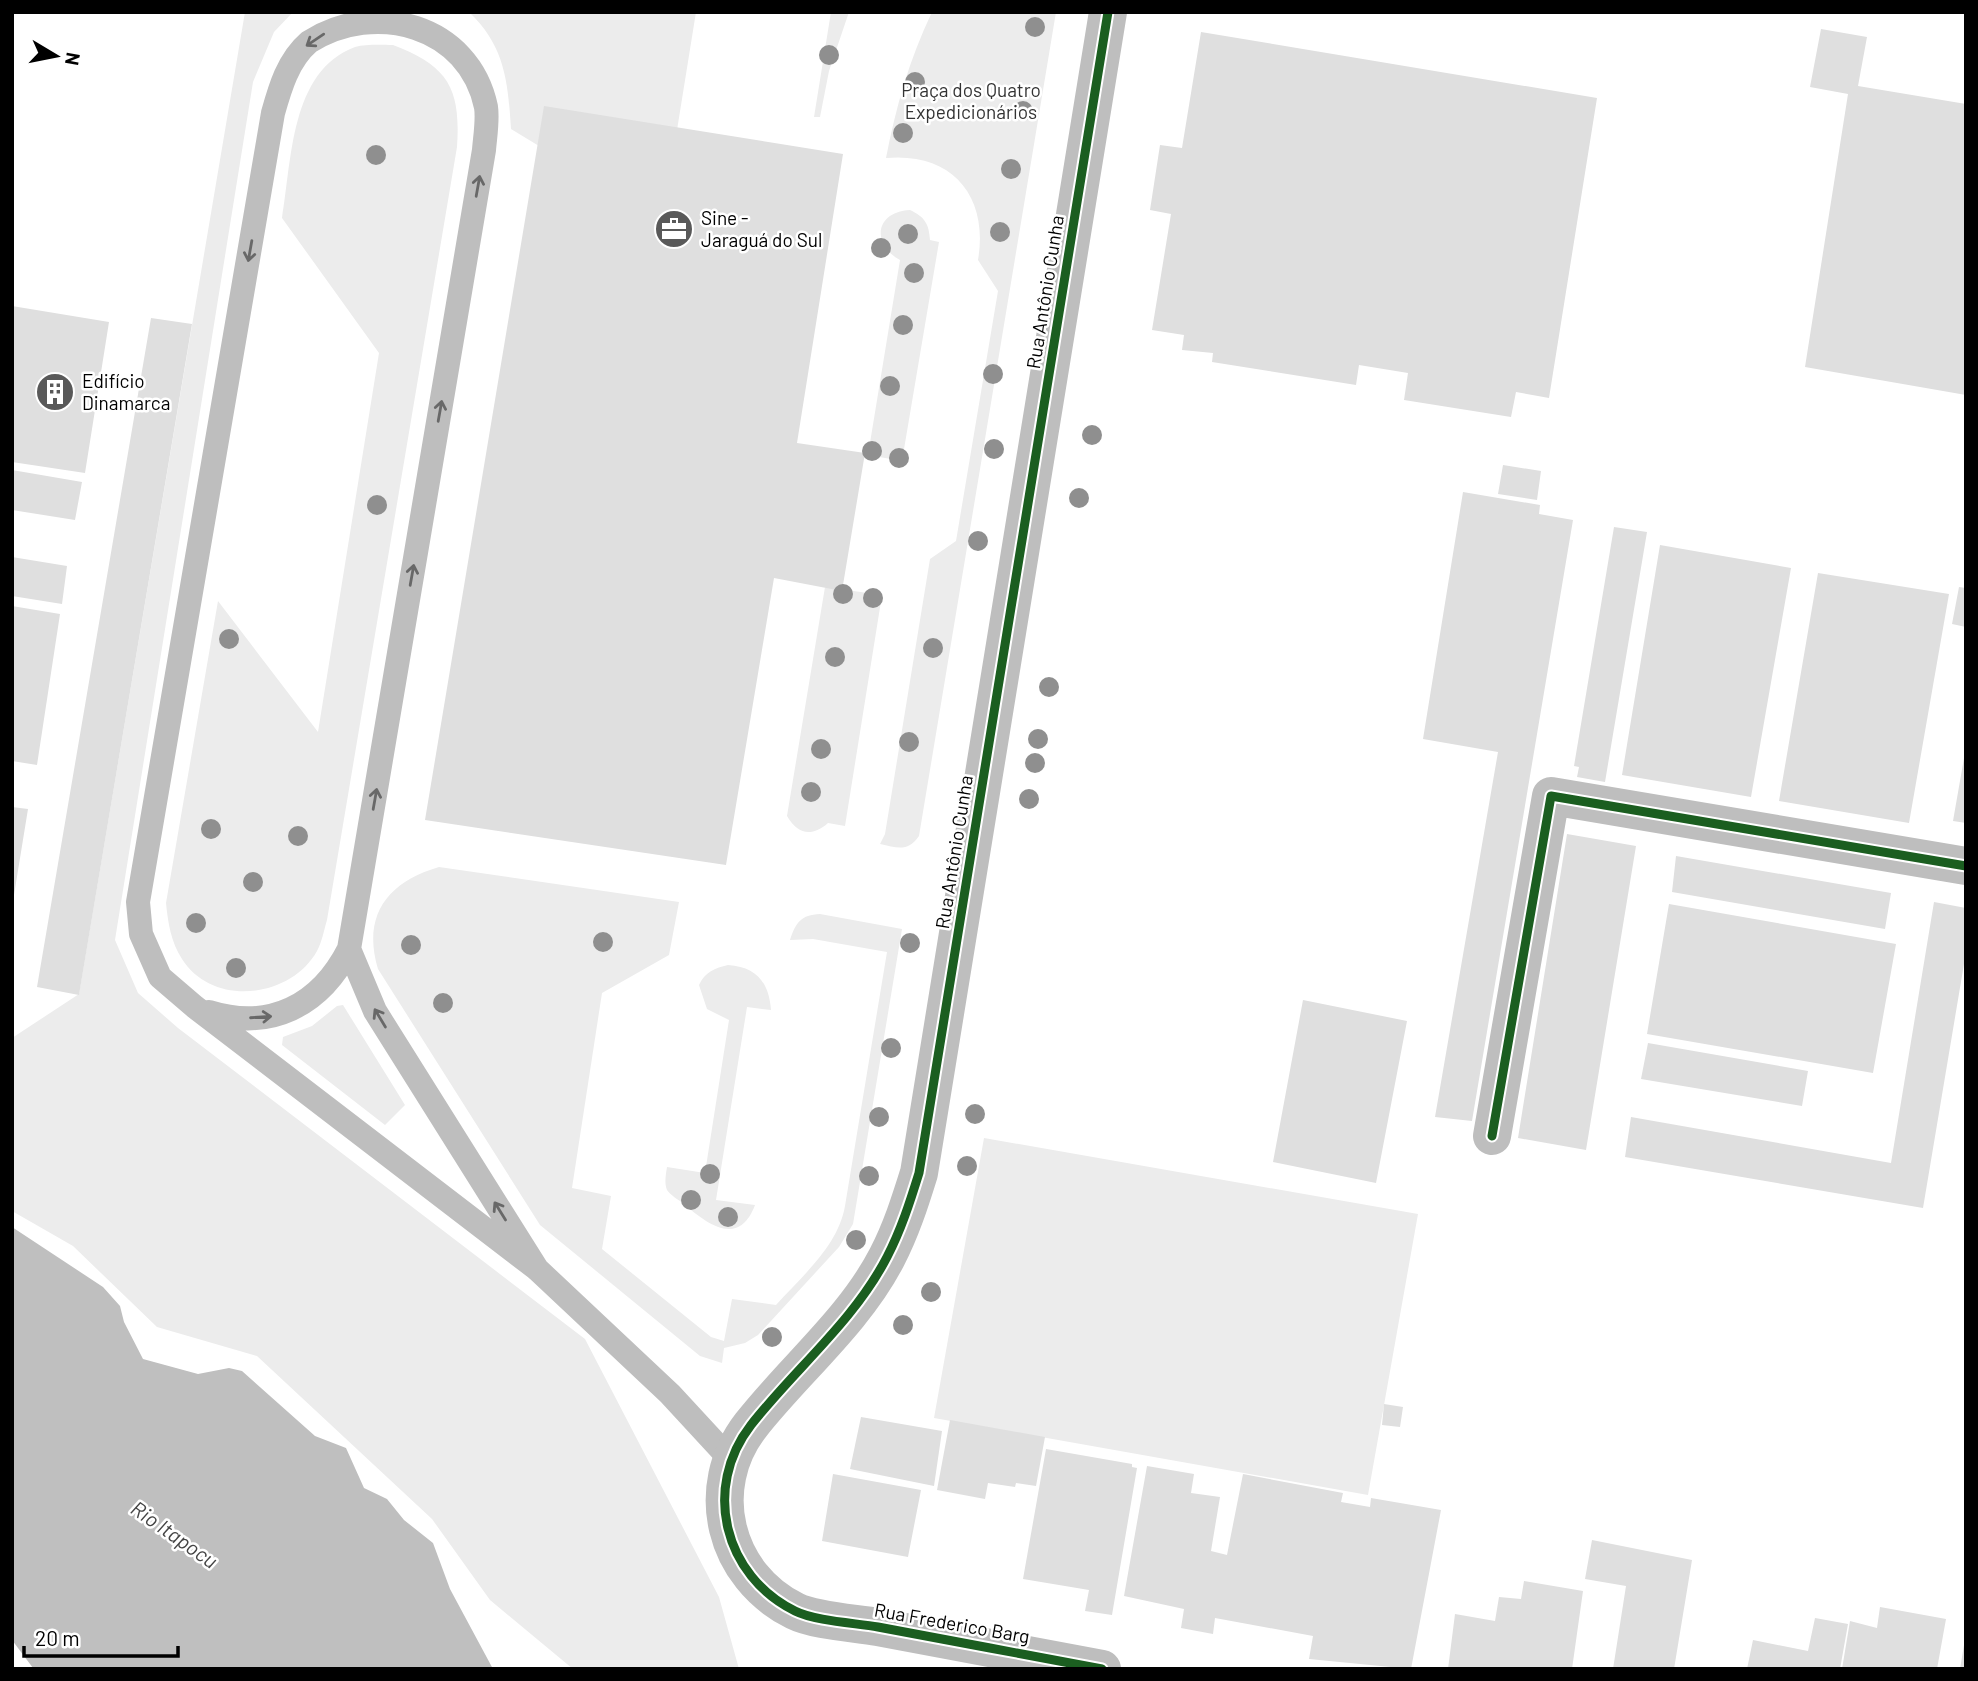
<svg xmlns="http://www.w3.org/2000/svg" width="1978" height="1681" viewBox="0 0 1978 1681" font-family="Barlow,sans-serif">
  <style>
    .green { fill: #ececec }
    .water { fill: #bfbfbf }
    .building { fill: #dfdfdf }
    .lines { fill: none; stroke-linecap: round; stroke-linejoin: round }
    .service { stroke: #bebebe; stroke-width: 24 }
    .minor { stroke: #bebebe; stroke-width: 38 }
    .cycleway-casing { stroke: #fff; stroke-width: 13 }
    .cycleway { stroke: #1b5e20; stroke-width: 9 }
    .tree { fill: #8f8f8f }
    .oneway { stroke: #686868 }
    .labels { text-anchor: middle; stroke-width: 5; stroke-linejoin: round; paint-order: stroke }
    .park-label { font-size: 19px; fill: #333; stroke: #fff }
    .poi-label { font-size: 19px; fill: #000; stroke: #fff; text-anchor: start }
    .street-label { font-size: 19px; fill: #000; stroke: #fff }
    .water-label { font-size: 21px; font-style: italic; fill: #444; stroke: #fff }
  </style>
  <rect width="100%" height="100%" fill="#fff"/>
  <path class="green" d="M 245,12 L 293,12 L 274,32 L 253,82 L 115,940 L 138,993 L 178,1028 L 585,1339 L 719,1597 L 739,1669 L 573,1669 L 490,1600 L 432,1519 L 257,1356 L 157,1327 L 73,1246 L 12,1211 L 12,1038 L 79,994 Z
    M 469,12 L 696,12 L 677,130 L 539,146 L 511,129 C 508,82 505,46 469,12 Z
    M 831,12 L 849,12 L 829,71 L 820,117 L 814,117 Z
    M 932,12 L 1056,12 L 919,836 C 908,852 898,848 880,844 L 885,834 L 930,559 L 956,541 L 998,291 L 978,260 C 989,196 952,152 886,158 C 896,107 909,60 932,12 Z
    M 393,45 C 448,66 461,88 457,147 L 327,920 C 324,930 322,942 317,951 C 291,998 213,1008 182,959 C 171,942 168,923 166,903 L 218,601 L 318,732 L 379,353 L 282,218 C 292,161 290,71 355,47 C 366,44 382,45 393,45 Z
    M 910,210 C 925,217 929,224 930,240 L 939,242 L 902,461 L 868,455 L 900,260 C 871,244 875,212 910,210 Z
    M 825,587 L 882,595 L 845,826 L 828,823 C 812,837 798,835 787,816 Z
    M 439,867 L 679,902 L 669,955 L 602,993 L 572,1188 L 611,1196 L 602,1249 L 711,1337 L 724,1341 L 732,1299 L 776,1305 C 803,1275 838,1246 845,1206 L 887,952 L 813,939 L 790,940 C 796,922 801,915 820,914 L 902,929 L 853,1224 L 839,1247 L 758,1335 L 745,1343 L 724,1348 L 722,1363 L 700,1356 L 540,1225 L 378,969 C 362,916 387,882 439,867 Z
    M 728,965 C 757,967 769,983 771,1010 L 747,1007 L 716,1200 L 755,1205 C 739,1248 707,1224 684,1204 C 679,1200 670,1195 667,1190 C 664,1183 666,1174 667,1167 L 705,1173 L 729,1020 L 707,1009 L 699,985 C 705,972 715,968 728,965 Z
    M 343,1005 L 405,1105 L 385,1125 L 282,1045 L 283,1037 L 312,1026 L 337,1006 Z
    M 984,1138 L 1418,1214 L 1368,1495 L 934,1418 Z"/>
  <path class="water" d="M 12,1227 L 103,1287 L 120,1306 L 124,1322 L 143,1359 L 198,1374 L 229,1368 L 242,1371 L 315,1436 L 346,1448 L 364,1488 L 387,1499 L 404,1520 L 433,1543 L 450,1589 L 493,1669 L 33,1668 L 12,1640 Z"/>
  <path class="building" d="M 1821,29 L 1867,37 L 1858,86 L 1966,104 L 1966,395 L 1805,367 L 1848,94 L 1810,87 Z
    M 1201,32 L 1597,98 L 1549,398 L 1516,392 L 1511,417 L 1404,400 L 1408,373 L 1359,365 L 1356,385 L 1212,362 L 1213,353 L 1182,350 L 1184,335 L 1152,330 L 1171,214 L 1150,210 L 1160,145 L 1182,148 Z
    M 544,106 L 843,154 L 797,443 L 865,453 L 842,591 L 774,578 L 726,865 L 425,820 Z
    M 12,306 L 109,322 L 85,473 L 12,462 Z
    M 151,318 L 192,324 L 79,995 L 37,987 Z
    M 1503,465 L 1541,471 L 1537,500 L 1498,494 Z
    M 12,470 L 82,482 L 75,520 L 12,510 Z
    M 1463,492 L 1540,505 L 1539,514 L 1573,520 L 1472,1121 L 1435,1117 L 1498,752 L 1423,739 Z
    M 1614,527 L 1647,532 L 1605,782 L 1577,777 L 1579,767 L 1574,766 Z
    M 1660,545 L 1791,568 L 1751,797 L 1622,775 Z
    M 12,557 L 67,566 L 62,604 L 12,596 Z
    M 1818,573 L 1949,594 L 1909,823 L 1779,801 Z
    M 1959,587 L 1966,588 L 1966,627 L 1952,624 Z
    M 12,606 L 60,614 L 37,765 L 12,761 Z
    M 1964,758 L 1966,759 L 1966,823 L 1953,821 Z
    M 12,807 L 28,809 L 14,895 L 12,895 Z
    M 1567,834 L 1636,846 L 1586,1150 L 1518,1138 Z
    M 1676,856 L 1891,893 L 1885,929 L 1672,892 Z
    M 1934,902 L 1966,908 L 1966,952 L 1923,1208 L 1625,1157 L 1631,1117 L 1891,1163 Z
    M 1669,904 L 1896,944 L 1873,1073 L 1647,1034 Z
    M 1303,1000 L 1407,1021 L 1376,1183 L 1273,1162 Z
    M 1648,1043 L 1808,1071 L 1802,1106 L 1641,1079 Z
    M 1384,1404 L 1403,1407 L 1400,1427 L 1382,1425 Z
    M 861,1417 L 942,1431 L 934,1486 L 850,1469 Z
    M 950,1420 L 1045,1437 L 1036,1486 L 1016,1483 L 1015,1487 L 988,1483 L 985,1499 L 937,1490 Z
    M 1046,1449 L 1132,1464 L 1132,1467 L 1137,1468 L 1112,1615 L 1085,1611 L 1089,1590 L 1023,1579 Z
    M 1147,1466 L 1194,1474 L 1191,1493 L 1220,1497 L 1211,1551 L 1227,1555 L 1243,1474 L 1343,1493 L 1341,1502 L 1370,1507 L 1371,1498 L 1441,1510 L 1411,1669 L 1309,1659 L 1313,1636 L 1215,1618 L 1213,1634 L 1181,1628 L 1184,1609 L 1124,1596 Z
    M 833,1474 L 921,1490 L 908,1557 L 822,1541 Z
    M 1592,1540 L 1692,1560 L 1674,1669 L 1613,1669 L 1626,1586 L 1585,1579 Z
    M 1524,1581 L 1583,1591 L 1572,1669 L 1448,1669 L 1455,1614 L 1495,1621 L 1499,1597 L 1521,1599 Z
    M 1880,1607 L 1946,1619 L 1937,1669 L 1842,1669 L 1850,1621 L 1877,1628 Z
    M 1815,1618 L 1848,1624 L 1840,1669 L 1747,1669 L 1753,1640 L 1808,1651 Z
    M 1964,1645 L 1966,1669 L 1960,1669 Z"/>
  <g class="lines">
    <path class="service" d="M 209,1012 C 270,1031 320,1006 349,949
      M 537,1269 L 375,1011 L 349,949 L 484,150 C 485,137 488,120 486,107 C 469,25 375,0 309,42 C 288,60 280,88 273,113 L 138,902 L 141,934 L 160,977 L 195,1007 L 537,1269 L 670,1394 L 730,1459"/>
    <path class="minor" d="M 1492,1136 L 1551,796 L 1966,866
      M 1102,1669 C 1027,1655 953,1641 878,1627 C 855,1623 815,1621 795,1611 C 724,1576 702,1488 751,1425 C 795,1369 854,1321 887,1257 C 901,1230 910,1202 919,1173 L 1108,12"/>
    <defs>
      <path id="cycleway" d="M 1492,1136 L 1551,796 L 1966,866
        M 1102,1669 C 1027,1655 953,1641 878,1627 C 855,1623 815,1621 795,1611 C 724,1576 702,1488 751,1425 C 795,1369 854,1321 887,1257 C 901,1230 910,1202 919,1173 L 1108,12"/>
    </defs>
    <use href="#cycleway" class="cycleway-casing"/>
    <use href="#cycleway" class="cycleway"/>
  </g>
  <g class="tree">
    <circle cx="1035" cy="27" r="10"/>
    <circle cx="829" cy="55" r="10"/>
    <circle cx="915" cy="82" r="10"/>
    <circle cx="1023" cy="111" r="10"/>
    <circle cx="903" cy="133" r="10"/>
    <circle cx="376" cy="155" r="10"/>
    <circle cx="1011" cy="169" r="10"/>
    <circle cx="1000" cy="232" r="10"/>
    <circle cx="908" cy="234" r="10"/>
    <circle cx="881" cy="248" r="10"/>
    <circle cx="914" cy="273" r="10"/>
    <circle cx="903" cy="325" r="10"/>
    <circle cx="993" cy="374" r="10"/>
    <circle cx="890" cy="386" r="10"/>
    <circle cx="1092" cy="435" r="10"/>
    <circle cx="994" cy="449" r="10"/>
    <circle cx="872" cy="451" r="10"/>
    <circle cx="899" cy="458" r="10"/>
    <circle cx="1079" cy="498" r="10"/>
    <circle cx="377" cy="505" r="10"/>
    <circle cx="978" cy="541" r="10"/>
    <circle cx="843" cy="594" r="10"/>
    <circle cx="873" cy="598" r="10"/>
    <circle cx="229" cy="639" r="10"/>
    <circle cx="933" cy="648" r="10"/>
    <circle cx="835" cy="657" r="10"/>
    <circle cx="1049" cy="687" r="10"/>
    <circle cx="1038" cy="739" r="10"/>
    <circle cx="909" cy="742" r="10"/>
    <circle cx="821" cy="749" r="10"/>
    <circle cx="1035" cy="763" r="10"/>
    <circle cx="811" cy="792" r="10"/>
    <circle cx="1029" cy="799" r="10"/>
    <circle cx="211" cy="829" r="10"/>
    <circle cx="298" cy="836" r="10"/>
    <circle cx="253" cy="882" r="10"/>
    <circle cx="196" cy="923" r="10"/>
    <circle cx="603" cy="942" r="10"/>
    <circle cx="910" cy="943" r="10"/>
    <circle cx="411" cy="945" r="10"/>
    <circle cx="236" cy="968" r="10"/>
    <circle cx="443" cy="1003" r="10"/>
    <circle cx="891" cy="1048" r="10"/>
    <circle cx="975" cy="1114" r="10"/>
    <circle cx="879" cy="1117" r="10"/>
    <circle cx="967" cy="1166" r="10"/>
    <circle cx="710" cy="1174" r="10"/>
    <circle cx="869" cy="1176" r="10"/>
    <circle cx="691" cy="1200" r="10"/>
    <circle cx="728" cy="1217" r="10"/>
    <circle cx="856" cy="1240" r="10"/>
    <circle cx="931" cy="1292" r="10"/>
    <circle cx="903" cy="1325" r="10"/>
    <circle cx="772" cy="1337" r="10"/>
  </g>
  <defs><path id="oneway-shaft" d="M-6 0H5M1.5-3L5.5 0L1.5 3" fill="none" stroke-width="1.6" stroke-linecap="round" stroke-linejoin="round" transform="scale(1.75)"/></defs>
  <g class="oneway">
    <use href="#oneway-shaft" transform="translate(315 40) rotate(146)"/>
    <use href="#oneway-shaft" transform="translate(478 186) rotate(-80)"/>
    <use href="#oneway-shaft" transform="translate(250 251) rotate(100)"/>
    <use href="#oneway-shaft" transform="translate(440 411) rotate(-80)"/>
    <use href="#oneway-shaft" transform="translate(412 575) rotate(-80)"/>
    <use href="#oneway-shaft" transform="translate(375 799) rotate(-80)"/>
    <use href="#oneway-shaft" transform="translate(261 1017) rotate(-4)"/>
    <use href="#oneway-shaft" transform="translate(380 1018) rotate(-121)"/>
    <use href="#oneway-shaft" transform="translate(500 1211) rotate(-122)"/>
  </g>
  <defs>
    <symbol id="office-disc" viewBox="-11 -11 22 22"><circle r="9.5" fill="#595959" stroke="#fff"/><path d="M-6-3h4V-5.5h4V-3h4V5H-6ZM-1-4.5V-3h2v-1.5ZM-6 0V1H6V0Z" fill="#fff"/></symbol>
    <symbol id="building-disc" viewBox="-11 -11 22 22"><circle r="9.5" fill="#595959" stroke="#fff"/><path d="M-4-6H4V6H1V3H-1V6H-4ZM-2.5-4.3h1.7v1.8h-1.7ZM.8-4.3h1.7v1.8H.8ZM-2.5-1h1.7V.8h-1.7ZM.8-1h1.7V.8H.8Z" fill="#fff"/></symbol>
  </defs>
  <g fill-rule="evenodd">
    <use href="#office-disc" x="652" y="207" width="44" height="44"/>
    <use href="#building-disc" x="33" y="370" width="44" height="44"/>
  </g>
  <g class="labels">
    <g class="park-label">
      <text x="971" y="97">Praça dos Quatro<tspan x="971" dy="22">Expedicionários</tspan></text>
    </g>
    <g class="poi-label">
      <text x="701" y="225">Sine -<tspan x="701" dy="22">Jaraguá do Sul</tspan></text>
      <text x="82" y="388">Edifício<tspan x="82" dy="22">Dinamarca</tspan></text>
    </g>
    <g class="street-label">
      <text transform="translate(1045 292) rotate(-81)" y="7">Rua Antônio Cunha</text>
      <text transform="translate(954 852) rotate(-81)" y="7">Rua Antônio Cunha</text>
      <text transform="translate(952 1623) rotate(10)" y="7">Rua Frederico Barg</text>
    </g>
    <g class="water-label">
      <text transform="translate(174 1535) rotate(35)" y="7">Rio Itapocu</text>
    </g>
  </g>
  <rect width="1978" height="1681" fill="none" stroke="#000000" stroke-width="28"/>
  <g transform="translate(56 56) rotate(100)" stroke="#ffffff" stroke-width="5" paint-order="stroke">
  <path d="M0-5L12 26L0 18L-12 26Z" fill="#000000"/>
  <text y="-10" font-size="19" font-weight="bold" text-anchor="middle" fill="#000000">N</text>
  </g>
  <path d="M24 1646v10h154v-10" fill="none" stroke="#000000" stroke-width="3.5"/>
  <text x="35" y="1646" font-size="21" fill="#000000" stroke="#ffffff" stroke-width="5" paint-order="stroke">20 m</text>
</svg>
